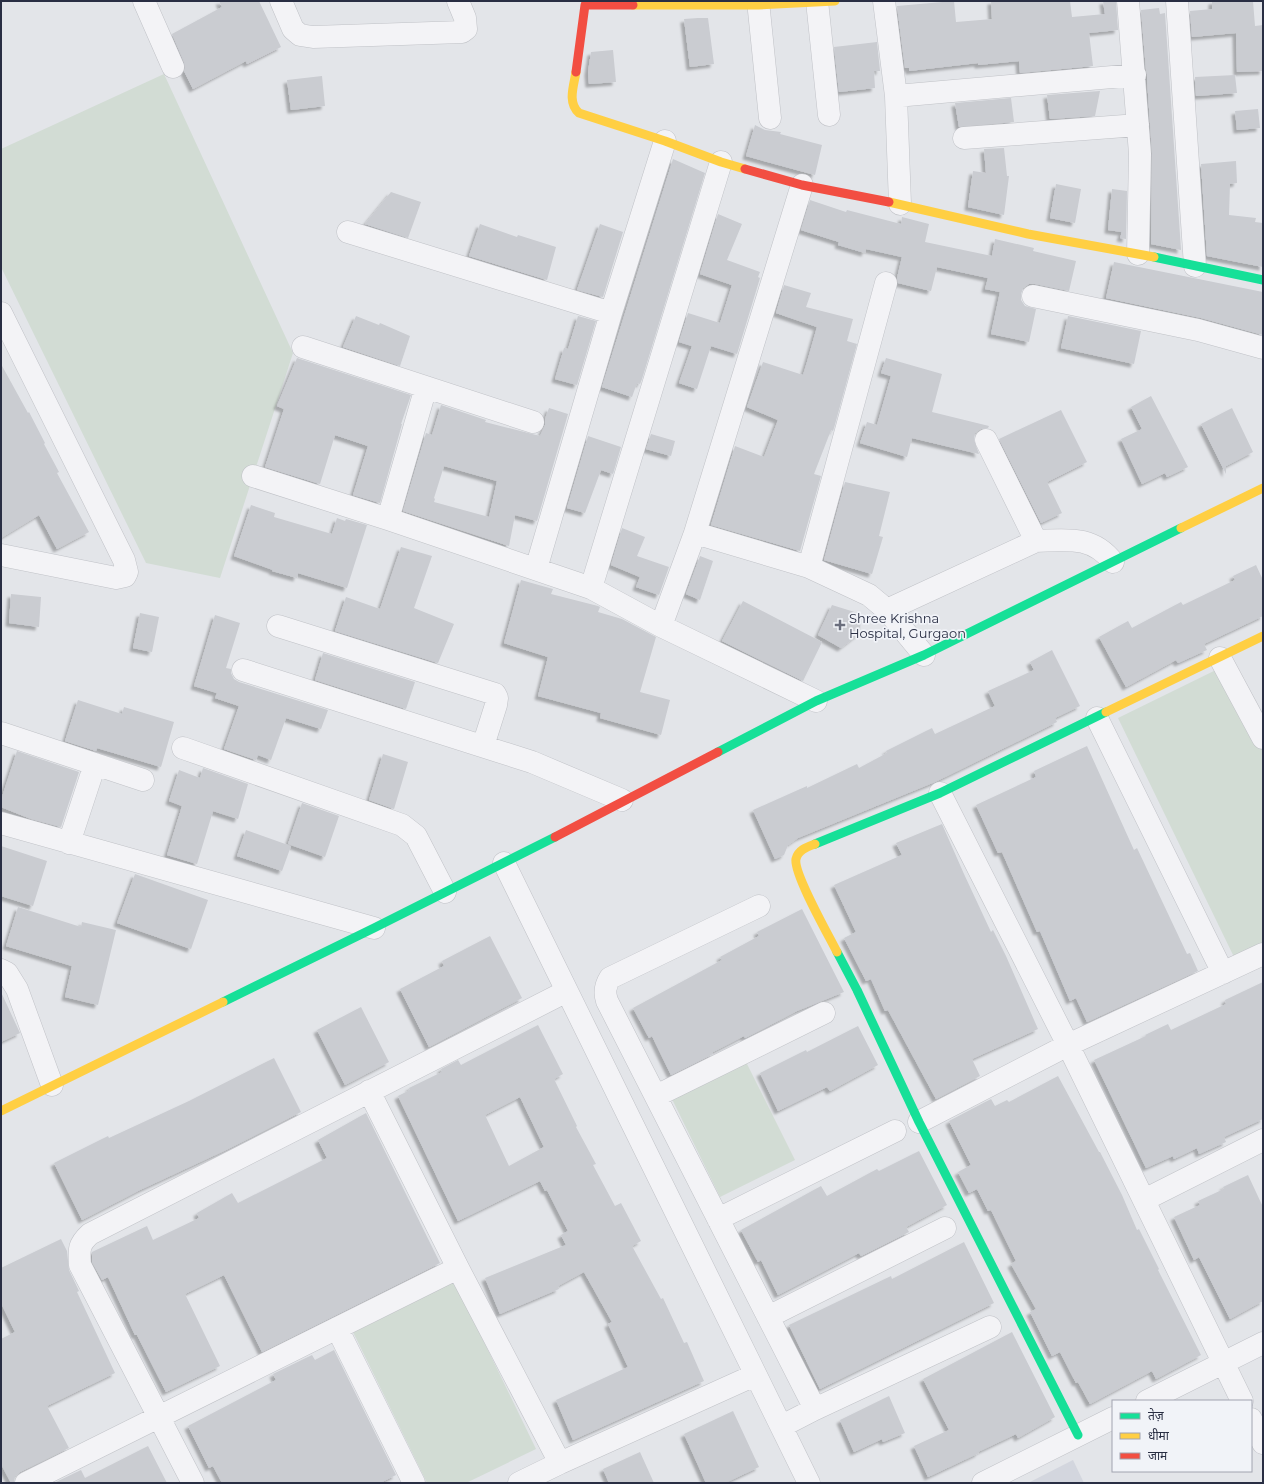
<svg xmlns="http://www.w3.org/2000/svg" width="1264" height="1484" viewBox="0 0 1264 1484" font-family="Montserrat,'Noto Sans Devanagari',sans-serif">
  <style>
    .built { fill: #d3d6de }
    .green { fill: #d2dcd4 }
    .building { fill: #caccd1; fill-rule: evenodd; filter: url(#shadow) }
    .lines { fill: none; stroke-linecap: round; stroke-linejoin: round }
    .street-casing { stroke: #c0c2c7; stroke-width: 23 }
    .street { stroke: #f3f3f6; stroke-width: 22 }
    .fast { stroke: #16e098; stroke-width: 9 }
    .slow { stroke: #ffcf43; stroke-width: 9 }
    .jam { stroke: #f24e42; stroke-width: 9 }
    .poi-dot { fill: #6a6e7d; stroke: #f1f3f8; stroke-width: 1.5 }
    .labels { text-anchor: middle; stroke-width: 3.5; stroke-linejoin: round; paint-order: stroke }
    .poi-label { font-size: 13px; fill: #292e43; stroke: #f1f3f8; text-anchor: start }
  </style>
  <defs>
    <filter id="shadow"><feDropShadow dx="-3.5" dy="3.5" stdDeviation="1" flood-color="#0004"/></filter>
  </defs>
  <rect width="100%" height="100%" fill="#e3e5e9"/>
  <path class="built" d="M 1073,1460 L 1084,1483 L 1028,1483 Z"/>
  <path class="green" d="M 164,74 L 293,353 L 220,578 L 146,563 L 1,267 L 1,149 Z
    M 1222,667 L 1263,751 L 1263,943 L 1234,957 L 1118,718 Z
    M 746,1062 L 795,1160 L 720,1197 L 672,1099 Z
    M 454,1280 L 536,1449 L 466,1483 L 427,1483 L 352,1330 Z"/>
  <path class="building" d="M 219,1 L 259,1 L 281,47 L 247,64 L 246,61 L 193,89 L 184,71 L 185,68 L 184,62 L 172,34 L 222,7 Z
    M 954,1 L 956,22 L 992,19 L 991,1 L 1070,1 L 1072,17 L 1105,14 L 1103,1 L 1116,1 L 1118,30 L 1089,33 L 1093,66 L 1020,73 L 1019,61 L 978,65 L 978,63 L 909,71 L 909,68 L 905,68 L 897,6 Z
    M 1212,1 L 1253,1 L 1255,26 L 1263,25 L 1263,71 L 1237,72 L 1236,33 L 1192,37 L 1190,11 L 1212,9 Z
    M 1159,8 L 1160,14 L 1165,13 L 1181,250 L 1151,244 L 1152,153 L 1147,79 L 1147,74 L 1146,70 L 1141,10 Z
    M 698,18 L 708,18 L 714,64 L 690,67 L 684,19 Z
    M 877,42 L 880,71 L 874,71 L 875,88 L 839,92 L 834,47 Z
    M 613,50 L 616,82 L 589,84 L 588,72 L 591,52 Z
    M 1235,75 L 1237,93 L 1196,96 L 1195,77 Z
    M 322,76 L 325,106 L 291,110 L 287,80 Z
    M 1100,91 L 1095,116 L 1050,119 L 1047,95 Z
    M 1011,98 L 1014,122 L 959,127 L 955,103 Z
    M 1258,109 L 1260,128 L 1237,130 L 1235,111 Z
    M 755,125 L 765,130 L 781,132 L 780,134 L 822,145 L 815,175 L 746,156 Z
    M 1004,148 L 1007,176 L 1009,176 L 1004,215 L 968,207 L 973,171 L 986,173 L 984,149 Z
    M 673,159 L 705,173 L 642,379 L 640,384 L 637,383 L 632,397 L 602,387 Z
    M 1236,161 L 1237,183 L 1230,184 L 1229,215 L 1256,218 L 1255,222 L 1263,223 L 1263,267 L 1207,256 L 1201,164 Z
    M 1056,184 L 1081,189 L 1075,223 L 1050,218 Z
    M 1112,189 L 1127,191 L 1126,239 L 1120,238 L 1122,232 L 1108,230 Z
    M 391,192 L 421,202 L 408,238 L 365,224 Z
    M 810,200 L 846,212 L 847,210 L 901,224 L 902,217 L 929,224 L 925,242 L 992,256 L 995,239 L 1034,248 L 1033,251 L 1076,261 L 1069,291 L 1035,284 L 1029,284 L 1023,288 L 1021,294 L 1021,300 L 1025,306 L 1036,309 L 1029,342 L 991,334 L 1000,292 L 985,289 L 988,278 L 937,267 L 931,291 L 898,283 L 897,278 L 902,257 L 866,249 L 865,253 L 838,245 L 839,242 L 801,230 Z
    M 718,214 L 742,224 L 727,260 L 760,272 L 758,277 L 760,278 L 737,354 L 711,346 L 697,389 L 679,383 L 692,346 L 679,342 L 688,313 L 720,323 L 732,285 L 700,274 Z
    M 480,224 L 517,237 L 518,235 L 556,247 L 547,280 L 469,256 Z
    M 600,224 L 623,232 L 603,297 L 577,290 Z
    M 1114,262 L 1263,292 L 1263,335 L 1201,318 L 1106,298 Z
    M 784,285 L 811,293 L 806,307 L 853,319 L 847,341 L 857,344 L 834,428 L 833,431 L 831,430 L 814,474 L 821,476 L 800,551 L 711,525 L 735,446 L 764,457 L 778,420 L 747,407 L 763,362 L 803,375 L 807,362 L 817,327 L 776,313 Z
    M 356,316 L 379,325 L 380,323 L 410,336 L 400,366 L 343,347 Z
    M 578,316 L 596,321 L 577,385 L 555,379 L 564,348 L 568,349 Z
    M 1068,316 L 1141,331 L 1134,364 L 1061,348 Z
    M 297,358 L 411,395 L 401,424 L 402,424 L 380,503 L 353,495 L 368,446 L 335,435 L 320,484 L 265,467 L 284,409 L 277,406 Z
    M 886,358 L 942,374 L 932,412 L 989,426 L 988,428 L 981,429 L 975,433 L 974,440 L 979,454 L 912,438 L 907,457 L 860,443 L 867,422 L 877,425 L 891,376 L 881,373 Z
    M 1,364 L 28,413 L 29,412 L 45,443 L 44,444 L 59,472 L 57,473 L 89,532 L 57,549 L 39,515 L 1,538 Z
    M 1151,396 L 1188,467 L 1167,477 L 1165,473 L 1142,484 L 1121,439 L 1142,429 L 1131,407 Z
    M 441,405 L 486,420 L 485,422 L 540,436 L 545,425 L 545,419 L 549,408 L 568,414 L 537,521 L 515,515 L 509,546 L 403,511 L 426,433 L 432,435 ZM 444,466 L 497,481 L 489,517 L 434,502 L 435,499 L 434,498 Z
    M 1232,408 L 1253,452 L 1226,466 L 1226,474 L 1201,424 Z
    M 1061,410 L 1087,462 L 1047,482 L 1062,513 L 1041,523 L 999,439 Z
    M 651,434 L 675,441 L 671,456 L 646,449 Z
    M 588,436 L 621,447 L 613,474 L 601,470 L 585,513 L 567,508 Z
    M 845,482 L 890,492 L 879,536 L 883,537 L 872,574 L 824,560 Z
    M 251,505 L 275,513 L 274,517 L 332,534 L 337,518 L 345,521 L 346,519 L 367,525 L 347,588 L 298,573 L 297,578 L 272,571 L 273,570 L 234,556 Z
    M 622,528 L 645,537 L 637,556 L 669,567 L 659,595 L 636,587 L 640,577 L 611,565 Z
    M 401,547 L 432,556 L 414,608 L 454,624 L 438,663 L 335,631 L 346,597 L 380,609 Z
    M 700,556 L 713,561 L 700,600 L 686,594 Z
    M 1256,565 L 1263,580 L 1263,616 L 1204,644 L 1207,650 L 1178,663 L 1176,660 L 1126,687 L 1099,637 L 1128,621 L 1132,628 L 1181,602 L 1183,605 L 1235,580 L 1233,576 Z
    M 521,580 L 553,589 L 551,594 L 598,606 L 600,607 L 598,612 L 622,619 L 656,637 L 640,692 L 670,700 L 661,735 L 600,718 L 601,713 L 538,696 L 548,657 L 504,643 Z
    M 11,594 L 41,597 L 39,627 L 9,623 Z
    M 743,601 L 822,642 L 803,681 L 722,641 Z
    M 832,605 L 861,614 L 860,633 L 841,648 L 818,635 Z
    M 140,613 L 159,617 L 152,652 L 133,648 Z
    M 215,615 L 240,623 L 226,668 L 231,669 L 231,673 L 234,679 L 239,682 L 328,710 L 321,729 L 286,718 L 271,760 L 258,755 L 256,760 L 224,749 L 239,706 L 215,698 L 217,693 L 194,686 Z
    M 1052,650 L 1080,706 L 1055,718 L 1057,722 L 935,782 L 798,838 L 788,845 L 784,855 L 775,859 L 753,810 L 807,786 L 807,788 L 857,764 L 859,768 L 887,753 L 886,751 L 932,728 L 935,734 L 995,706 L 988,691 L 1034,670 L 1030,662 Z
    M 323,653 L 415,682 L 406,709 L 315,680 Z
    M 78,700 L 122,714 L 124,707 L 174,722 L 161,767 L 97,748 L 96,751 L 65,741 Z
    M 1087,746 L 1134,850 L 1137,848 L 1187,954 L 1190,953 L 1198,971 L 1087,1022 L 1076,998 L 1070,1001 L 1040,931 L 1037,932 L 1002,852 L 998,853 L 976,805 L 1036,777 L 1034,771 Z
    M 17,751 L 79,772 L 61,827 L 31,819 L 1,807 L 1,800 Z
    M 383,754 L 408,762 L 394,809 L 369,800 Z
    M 203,768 L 248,784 L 238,819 L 213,811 L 197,864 L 167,855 L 182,806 L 169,801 L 179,770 L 200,778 Z
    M 302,803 L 339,816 L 325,857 L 288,844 Z
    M 942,824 L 964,874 L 991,932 L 993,930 L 1006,956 L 1038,1029 L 972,1059 L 980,1076 L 936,1099 L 888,1010 L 885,1011 L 871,979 L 866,981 L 844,938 L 856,932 L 834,885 L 902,855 L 896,843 Z
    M 246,830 L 291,846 L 282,871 L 237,856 Z
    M 1,846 L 47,861 L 33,906 L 1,896 Z
    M 135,874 L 208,900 L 191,949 L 117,923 Z
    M 18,907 L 81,927 L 82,922 L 116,930 L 98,1005 L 65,997 L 72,966 L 6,946 Z
    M 802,909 L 844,992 L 797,1011 L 745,1038 L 744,1036 L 713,1052 L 713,1054 L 671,1075 L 652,1036 L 649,1038 L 633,1008 L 722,960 L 720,957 L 759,936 L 757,932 Z
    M 490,936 L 522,998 L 429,1047 L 400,989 L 444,966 L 442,961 Z
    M 1263,982 L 1263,1119 L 1224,1137 L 1226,1142 L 1199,1154 L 1197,1148 L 1174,1159 L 1173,1156 L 1146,1168 L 1094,1060 L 1146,1036 L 1145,1035 L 1168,1024 L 1171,1030 L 1226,1004 L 1225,1000 Z
    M 1,992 L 20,1033 L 1,1042 Z
    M 361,1007 L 389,1062 L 345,1085 L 317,1030 Z
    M 538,1025 L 563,1074 L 554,1079 L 577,1126 L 576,1127 L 596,1164 L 593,1165 L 615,1206 L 621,1203 L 641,1241 L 632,1246 L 661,1299 L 663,1298 L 684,1343 L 687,1342 L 704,1381 L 573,1440 L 556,1400 L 628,1367 L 608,1324 L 612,1322 L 584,1272 L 558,1286 L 559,1289 L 500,1314 L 485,1278 L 566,1245 L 561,1235 L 568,1231 L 547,1190 L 545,1191 L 540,1181 L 458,1221 L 398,1096 L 410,1090 L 409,1088 L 442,1072 L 441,1069 L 458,1060 L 461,1065 ZM 520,1097 L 544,1147 L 509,1166 L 485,1115 Z
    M 858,1026 L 878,1065 L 830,1091 L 827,1087 L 778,1111 L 760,1073 L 806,1050 L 807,1052 Z
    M 274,1058 L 301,1112 L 226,1150 L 140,1190 L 82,1220 L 54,1163 L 108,1136 L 109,1138 L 189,1101 Z
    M 1058,1076 L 1099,1152 L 1100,1152 L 1122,1195 L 1137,1230 L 1139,1229 L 1159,1269 L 1158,1270 L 1201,1355 L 1156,1379 L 1152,1371 L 1090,1404 L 1078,1382 L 1076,1383 L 1060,1352 L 1052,1356 L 1030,1312 L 1036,1309 L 1011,1264 L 1016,1261 L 991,1210 L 988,1211 L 977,1189 L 969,1193 L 958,1172 L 971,1165 L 949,1121 L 991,1099 L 995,1106 L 1007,1100 L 1009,1102 Z
    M 366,1113 L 440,1263 L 262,1352 L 224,1275 L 185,1294 L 220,1366 L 166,1392 L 137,1335 L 135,1335 L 108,1277 L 102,1280 L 92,1262 L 92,1252 L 147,1226 L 153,1240 L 199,1218 L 197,1213 L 232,1193 L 238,1203 L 327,1158 L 318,1140 Z
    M 919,1151 L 947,1205 L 906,1227 L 909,1232 L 861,1256 L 859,1253 L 778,1295 L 761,1260 L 758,1262 L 741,1230 L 821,1186 L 827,1196 L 877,1169 L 879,1171 Z
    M 1248,1175 L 1263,1207 L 1263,1301 L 1230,1319 L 1199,1257 L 1194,1260 L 1174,1217 L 1200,1205 L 1198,1201 L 1224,1189 L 1223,1187 Z
    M 61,1239 L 67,1251 L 69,1270 L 79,1291 L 77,1292 L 115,1373 L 47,1406 L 69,1448 L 20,1472 L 15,1476 L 14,1483 L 11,1483 L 1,1464 L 1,1339 L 15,1332 L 1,1303 L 1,1268 Z
    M 964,1242 L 994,1303 L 820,1389 L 789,1325 L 891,1276 L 892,1279 Z
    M 1012,1332 L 1055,1417 L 1018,1438 L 1016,1434 L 978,1452 L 979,1453 L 928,1477 L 914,1446 L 949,1430 L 923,1379 Z
    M 334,1350 L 396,1475 L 380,1483 L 222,1483 L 213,1466 L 209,1468 L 188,1426 L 276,1380 L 273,1374 L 312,1355 L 315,1360 Z
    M 889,1396 L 905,1433 L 883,1442 L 882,1439 L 854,1452 L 840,1420 Z
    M 733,1411 L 759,1467 L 725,1483 L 706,1483 L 684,1434 Z
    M 148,1446 L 167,1483 L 54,1483 L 81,1470 L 85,1478 Z
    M 640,1452 L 654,1483 L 609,1483 L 603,1469 Z"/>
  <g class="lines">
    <defs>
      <path id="street" d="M 144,1 L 173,67
        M 281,1 L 293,29 L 300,35 L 313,37 L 462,32 L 466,29 L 465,18 L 458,1
        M 758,1 L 770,118
        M 817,1 L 829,115
        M 884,1 L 896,96 L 900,204
        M 1128,1 L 1140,154 L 1138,254
        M 1177,1 L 1195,266
        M 896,96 L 1135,75
        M 964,138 L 1138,125
        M 348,232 L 611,313
        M 1033,296 L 1198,330 L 1263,348
        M 1,313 L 124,560 L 127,572 L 125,576 L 116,578 L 1,555
        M 303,347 L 533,422
        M 986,440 L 1036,541 C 1067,540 1092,535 1113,562
        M 253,476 L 388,519 L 591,588 L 661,626 L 816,701
        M 388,519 L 426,387
        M 695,533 L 809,567 L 869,595 L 887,610 L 924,655
        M 809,567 L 886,283
        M 536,569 L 611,313 L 665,141
        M 591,588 L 721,162
        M 887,610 L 1036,541
        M 278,626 L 495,694 L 497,698 L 496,705 L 483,746
        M 661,626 L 695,533 L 802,185
        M 1220,658 L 1263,738
        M 243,670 L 532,762 L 622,800
        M 1097,718 L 1223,973
        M 1,733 L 143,780
        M 183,748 L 402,825 L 416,836 L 445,892
        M 940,793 L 1068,1045 L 1242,1401
        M 1,823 L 374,928
        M 69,843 L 95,764
        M 504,863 L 809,1483
        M 759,906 L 610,978 C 605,986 604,992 607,1001 L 815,1409
        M 1,970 L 7,973 L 17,989 L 52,1085
        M 369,1091 L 458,1268 L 560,1463
        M 656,1096 L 824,1013
        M 919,1122 L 1068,1045 L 1263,954
        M 1144,1200 L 1263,1140
        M 718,1219 L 895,1131
        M 768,1317 L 945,1228
        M 337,1328 L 414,1483
        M 1147,1401 L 1263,1343
        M 1251,1419 L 1263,1443
        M 782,1426 L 815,1409 L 990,1327
        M 26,1483 L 458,1268
        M 193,1483 L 80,1265 C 79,1250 78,1245 90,1234 L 567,991
        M 519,1483 L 560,1463 L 755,1375
        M 983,1483 L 1113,1418"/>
    </defs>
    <use href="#street" class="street-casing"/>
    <use href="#street" class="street"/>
    <path class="fast" d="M 1154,257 L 1263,280
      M 718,752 L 816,701 L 924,655 L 1181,528
      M 815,844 L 940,793 L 1106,712
      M 837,952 L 857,990 L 919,1122 L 1078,1435
      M 223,1002 L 374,928 L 555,837"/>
    <path class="slow" d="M 633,5 L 758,5 L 835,1
      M 576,72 C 574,85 567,103 579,113 L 665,141 L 721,162 L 745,169
      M 889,202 L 1028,234 L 1154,257
      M 1181,528 L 1263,488
      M 1106,712 L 1263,636
      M 815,844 C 807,847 798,850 796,859 C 793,873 829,936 837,952
      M 1,1111 L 223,1002"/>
    <path class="jam" d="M 576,72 L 585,5 L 633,5
      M 745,169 L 802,185 L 889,202
      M 555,837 L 718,752"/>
  </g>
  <path class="poi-dot" d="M838 619h4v4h4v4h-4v4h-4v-4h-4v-4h4z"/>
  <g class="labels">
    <g class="poi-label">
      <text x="849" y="623">Shree Krishna<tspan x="849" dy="15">Hospital, Gurgaon</tspan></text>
    </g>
  </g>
  <rect width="1264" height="1484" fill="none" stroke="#292e43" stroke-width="4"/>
  <rect x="1112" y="1400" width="140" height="72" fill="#f1f3f8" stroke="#a1a4b0"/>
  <rect x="1120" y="1413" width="20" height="6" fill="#16e098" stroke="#a1a4b0"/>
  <text x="1148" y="1420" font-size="12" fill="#292e43">तेज़</text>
  <rect x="1120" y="1433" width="20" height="6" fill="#ffcf43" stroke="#a1a4b0"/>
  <text x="1148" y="1440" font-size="12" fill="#292e43">धीमा</text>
  <rect x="1120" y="1453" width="20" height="6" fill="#f24e42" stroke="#a1a4b0"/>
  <text x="1148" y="1460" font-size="12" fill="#292e43">जाम</text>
</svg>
